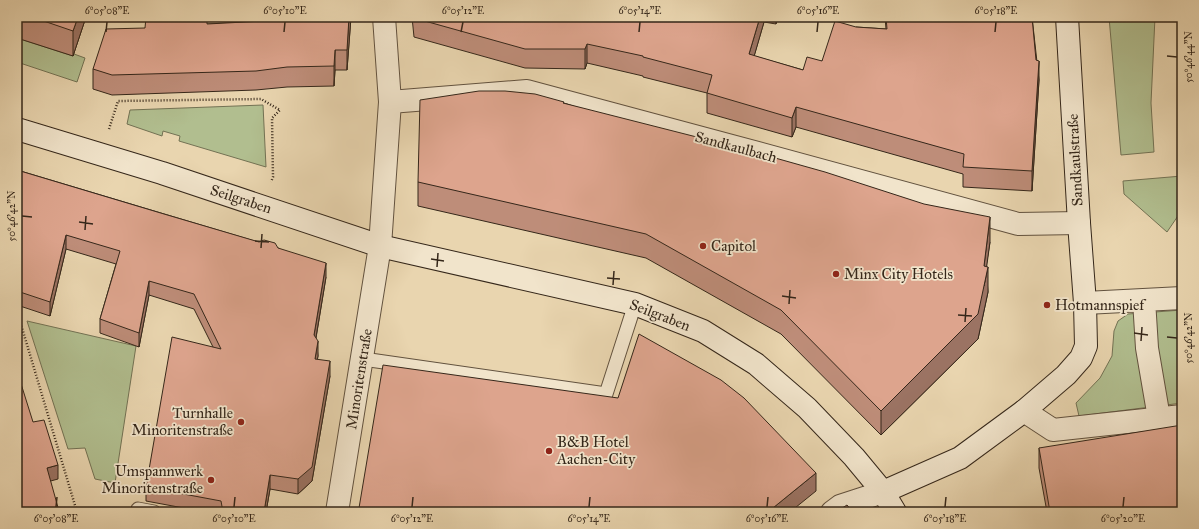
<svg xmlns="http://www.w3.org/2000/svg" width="1199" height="529" viewBox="0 0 1199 529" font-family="'IM FELL Great Primer',serif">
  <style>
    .green { fill: #b1be8f; stroke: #737254 }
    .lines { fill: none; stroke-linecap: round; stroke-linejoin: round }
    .lane-casing { stroke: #62523f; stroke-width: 15 }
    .street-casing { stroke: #62523f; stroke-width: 24 }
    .secondary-casing { stroke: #35271a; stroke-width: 24 }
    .path { stroke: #35271a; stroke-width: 2.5; stroke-dasharray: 1 2; stroke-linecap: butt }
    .lane { stroke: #f1e4cb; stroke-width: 13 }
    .street { stroke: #f1e4cb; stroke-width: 22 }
    .secondary { stroke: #f1e4cb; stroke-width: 22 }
    .wall { fill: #be8d79; stroke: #35271a }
    .shaded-wall { fill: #9b7363; stroke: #35271a }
    .building { fill: #dda48d; stroke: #35271a }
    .ticks { fill: none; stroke: #35271a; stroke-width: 1.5 }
    .poi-dot { fill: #8f2418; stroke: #f1e4cb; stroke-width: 1.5 }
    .labels { text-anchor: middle; stroke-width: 3.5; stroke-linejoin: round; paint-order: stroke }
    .street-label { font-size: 15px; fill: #35271a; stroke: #f1e4cb }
    .poi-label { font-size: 15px; fill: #35271a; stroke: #f1e4cb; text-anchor: start }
    .neatline { fill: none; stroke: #35271a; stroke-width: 1.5 }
    .ticks-label { font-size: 10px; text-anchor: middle; fill: #35271a }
  </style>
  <rect width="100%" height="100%" fill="#e9d5af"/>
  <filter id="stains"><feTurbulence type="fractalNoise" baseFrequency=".005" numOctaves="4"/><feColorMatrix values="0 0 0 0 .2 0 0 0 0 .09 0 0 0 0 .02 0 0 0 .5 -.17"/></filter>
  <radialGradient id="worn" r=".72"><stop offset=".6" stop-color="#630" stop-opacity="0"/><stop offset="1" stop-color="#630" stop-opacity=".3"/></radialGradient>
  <path class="green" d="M 1109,17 L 1155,17 L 1151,103 L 1154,152 L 1121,155 Z
    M 17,38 L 73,56 L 74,54 L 85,58 L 77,82 L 17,62 Z
    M 263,105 L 266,167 L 179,141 L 180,136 L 163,131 L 162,136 L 127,124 L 130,110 Z
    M 1182,176 L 1182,210 L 1167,232 L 1124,194 L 1123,181 Z
    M 1182,310 L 1182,403 L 1079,416 L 1076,403 L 1100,378 L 1112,356 L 1114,331 L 1118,321 L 1128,314 Z
    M 27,321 L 136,346 L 115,483 L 95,479 L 85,448 L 68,449 Z"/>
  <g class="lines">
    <defs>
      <path id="lane" d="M 363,359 L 606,394 L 635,304
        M 138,509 L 154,512"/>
      <path id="street" d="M 390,102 L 527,91 L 732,146 L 1018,224 L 1079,223
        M 1144,300 L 1147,348 L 1159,418
        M 1085,303 L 1182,298
        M 1024,411 L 1053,430 L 1182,416
        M 337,512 L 380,246 L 390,102 L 384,17
        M 832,512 L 840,506 L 883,492"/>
      <path id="secondary" d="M 17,129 L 162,173 L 380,246 L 635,304 L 703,331 L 756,364 L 807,408 L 854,457 L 883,492 L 895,512
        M 883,492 L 960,458 L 1024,411 L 1066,375 L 1081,358 L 1086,346 L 1085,303 L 1079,223 L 1067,17"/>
    </defs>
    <use href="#lane" class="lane-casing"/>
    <use href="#street" class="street-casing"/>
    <use href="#secondary" class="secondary-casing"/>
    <path class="path" d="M 109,129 L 118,101 L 261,99 L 280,110 L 272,118 L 273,177 L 271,182
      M 17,318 L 22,328 L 77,512"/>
    <use href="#lane" class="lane"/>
    <use href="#street" class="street"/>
    <use href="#secondary" class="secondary"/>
  </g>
  <path class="wall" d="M 17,17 L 86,17 L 73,56 L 17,38 Z
    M 301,17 L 351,17 L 347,70 L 335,70 L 334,86 L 287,87 L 256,90 L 112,95 L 93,89 L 93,69 L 145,28 L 207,24 L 301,19 Z
    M 412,17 L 778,17 L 776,24 L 764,22 L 754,56 L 803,70 L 822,61 L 856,27 L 886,29 L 885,17 L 1032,17 L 1039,80 L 1032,191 L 963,187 L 963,174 L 796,127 L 792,137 L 707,113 L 707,93 L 643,77 L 643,76 L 587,63 L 585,69 L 525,68 L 414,37 Z
    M 564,103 L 990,242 L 986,267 L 988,292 L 978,339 L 881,435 L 781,334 L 646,258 L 418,206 L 418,182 Z
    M 17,170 L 278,248 L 326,277 L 316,338 L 318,356 L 317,360 L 330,376 L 312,481 L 298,494 L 270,489 L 266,512 L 205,512 L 146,501 L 146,487 L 213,347 L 194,309 L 149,295 L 139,347 L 100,333 L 100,319 L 116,264 L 66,249 L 50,316 L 17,305 Z
    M 1039,448 L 1182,512 L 1047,512 L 1039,468 Z"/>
  <path class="shaded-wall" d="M 78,17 L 86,17 L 73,56 L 73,31 Z
    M 349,17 L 351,17 L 347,70 L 347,50 Z
    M 760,17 L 764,17 L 764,22 L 749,74 L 749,54 Z
    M 776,17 L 778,17 L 776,24 Z
    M 587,44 L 587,63 L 585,69 L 585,49 Z
    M 335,50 L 335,70 L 334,86 L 334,66 Z
    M 1039,61 L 1039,80 L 1032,191 L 1032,171 Z
    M 796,107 L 796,127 L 792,137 L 792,118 Z
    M 990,217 L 990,242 L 984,286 L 988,267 L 988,292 L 978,339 L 881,435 L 881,411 L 984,266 Z
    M 66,235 L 66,249 L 50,316 L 50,302 Z
    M 326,263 L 326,277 L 314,349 L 314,335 Z
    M 149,281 L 149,295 L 139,347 L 139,333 Z
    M 318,341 L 318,356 L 315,374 L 315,359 Z
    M 330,361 L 330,376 L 312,481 L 298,494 L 298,479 Z
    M 58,465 L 58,479 L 47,482 L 47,468 Z
    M 816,473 L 816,491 L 790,512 L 768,512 Z
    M 270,475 L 270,489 L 266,512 L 264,512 Z"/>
  <path class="building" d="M 32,17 L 78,17 L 73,31 Z
    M 146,17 L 207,17 L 207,24 L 301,19 L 301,17 L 349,17 L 347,50 L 335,50 L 334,66 L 287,67 L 256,71 L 112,75 L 93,69 L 106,29 L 145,28 Z
    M 414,17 L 760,17 L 749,54 L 803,70 L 807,57 L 822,61 L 835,21 L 856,27 L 887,29 L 886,17 L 1032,17 L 1036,60 L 1039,61 L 1032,171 L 963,167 L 964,154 L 796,107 L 792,118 L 707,93 L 712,75 L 643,57 L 643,56 L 587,44 L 585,49 L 525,49 L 414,18 Z
    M 479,91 L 505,91 L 535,94 L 564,102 L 563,103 L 736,147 L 825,172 L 924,204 L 990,217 L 984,266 L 988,267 L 978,314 L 881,411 L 781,310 L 646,234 L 418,182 L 420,100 Z
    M 17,170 L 164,214 L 259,242 L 264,240 L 275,243 L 278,248 L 326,263 L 314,335 L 318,341 L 315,359 L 330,361 L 312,467 L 298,479 L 270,475 L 264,512 L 223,512 L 221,501 L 146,487 L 172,337 L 221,349 L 194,294 L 149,281 L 139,333 L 100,319 L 120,251 L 66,235 L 50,302 L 17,291 Z
    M 639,334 L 721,380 L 744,398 L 816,473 L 768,512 L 360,512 L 359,508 L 383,365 L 618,398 Z
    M 17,371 L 33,422 L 44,420 L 58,465 L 47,468 L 59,511 L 54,512 L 17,512 Z
    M 1182,425 L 1182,512 L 1050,512 L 1039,448 Z
    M 847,505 L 853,512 L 836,512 Z"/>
  <path class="ticks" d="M 106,32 L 107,22M 284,32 L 285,22M 461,32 L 463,22M 639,32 L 640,22M 817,32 L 818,22M 995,32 L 996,22M 1167,56 L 1177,57M 22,216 L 32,217M 79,222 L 93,224M 85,230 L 86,216M 255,241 L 269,242M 261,248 L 262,234M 431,259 L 444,261M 437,267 L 438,253M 607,278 L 620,279M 613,285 L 614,271M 782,296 L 796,298M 789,304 L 790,290M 958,315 L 972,316M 965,322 L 966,308M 1134,333 L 1148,335M 1167,337 L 1177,338M 1141,341 L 1142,327M 56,507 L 57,497M 234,507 L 235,497M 412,507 L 413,497M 589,507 L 590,497M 767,507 L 768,497M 945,507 L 946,497M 1123,507 L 1124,497"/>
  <g class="poi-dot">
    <circle cx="703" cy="246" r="4"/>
    <circle cx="836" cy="274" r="4"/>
    <circle cx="1047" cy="305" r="4"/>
    <circle cx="241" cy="422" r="4"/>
    <circle cx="549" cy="451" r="4"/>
    <circle cx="211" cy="480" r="4"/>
  </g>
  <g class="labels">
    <g class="street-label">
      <text transform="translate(736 147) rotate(15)" y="5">Sandkaulbach</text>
      <text transform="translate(1075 160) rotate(-93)" y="5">Sandkaulstraße</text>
      <text transform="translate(241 199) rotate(18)" y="5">Seilgraben</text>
      <text transform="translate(660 315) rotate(21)" y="5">Seilgraben</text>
      <text transform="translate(359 379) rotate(-81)" y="5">Minoritenstraße</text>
    </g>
    <g class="poi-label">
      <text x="711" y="251">Capitol</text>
      <text x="844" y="279">Minx City Hotels</text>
      <text x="1055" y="310">Hotmannspief</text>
      <text x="233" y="418" text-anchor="end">Turnhalle<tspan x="233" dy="17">Minoritenstraße</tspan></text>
      <text x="557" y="447">B&amp;B Hotel<tspan x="557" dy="17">Aachen-City</tspan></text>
      <text x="203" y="476" text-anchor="end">Umspannwerk<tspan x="203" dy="17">Minoritenstraße</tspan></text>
    </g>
  </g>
  <rect width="1199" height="529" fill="none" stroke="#e9d5af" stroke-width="44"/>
  <rect x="22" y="22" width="1155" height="485" class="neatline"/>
  <g class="ticks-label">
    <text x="107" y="14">6°05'08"E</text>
    <text x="285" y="14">6°05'10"E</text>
    <text x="463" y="14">6°05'12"E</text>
    <text x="640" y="14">6°05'14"E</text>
    <text x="818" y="14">6°05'16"E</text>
    <text x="996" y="14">6°05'18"E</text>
    <text transform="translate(1188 57) rotate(-90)" y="4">50°46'44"N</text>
    <text transform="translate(11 216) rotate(-90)" y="4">50°46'42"N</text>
    <text transform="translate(1188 338) rotate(-90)" y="4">50°46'42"N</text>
    <text x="56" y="522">6°05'08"E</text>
    <text x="234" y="522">6°05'10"E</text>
    <text x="412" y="522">6°05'12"E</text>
    <text x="589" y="522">6°05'14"E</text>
    <text x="767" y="522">6°05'16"E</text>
    <text x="945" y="522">6°05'18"E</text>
    <text x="1123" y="522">6°05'20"E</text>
  </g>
  <rect width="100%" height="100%" filter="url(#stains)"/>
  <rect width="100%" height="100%" fill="url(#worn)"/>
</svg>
